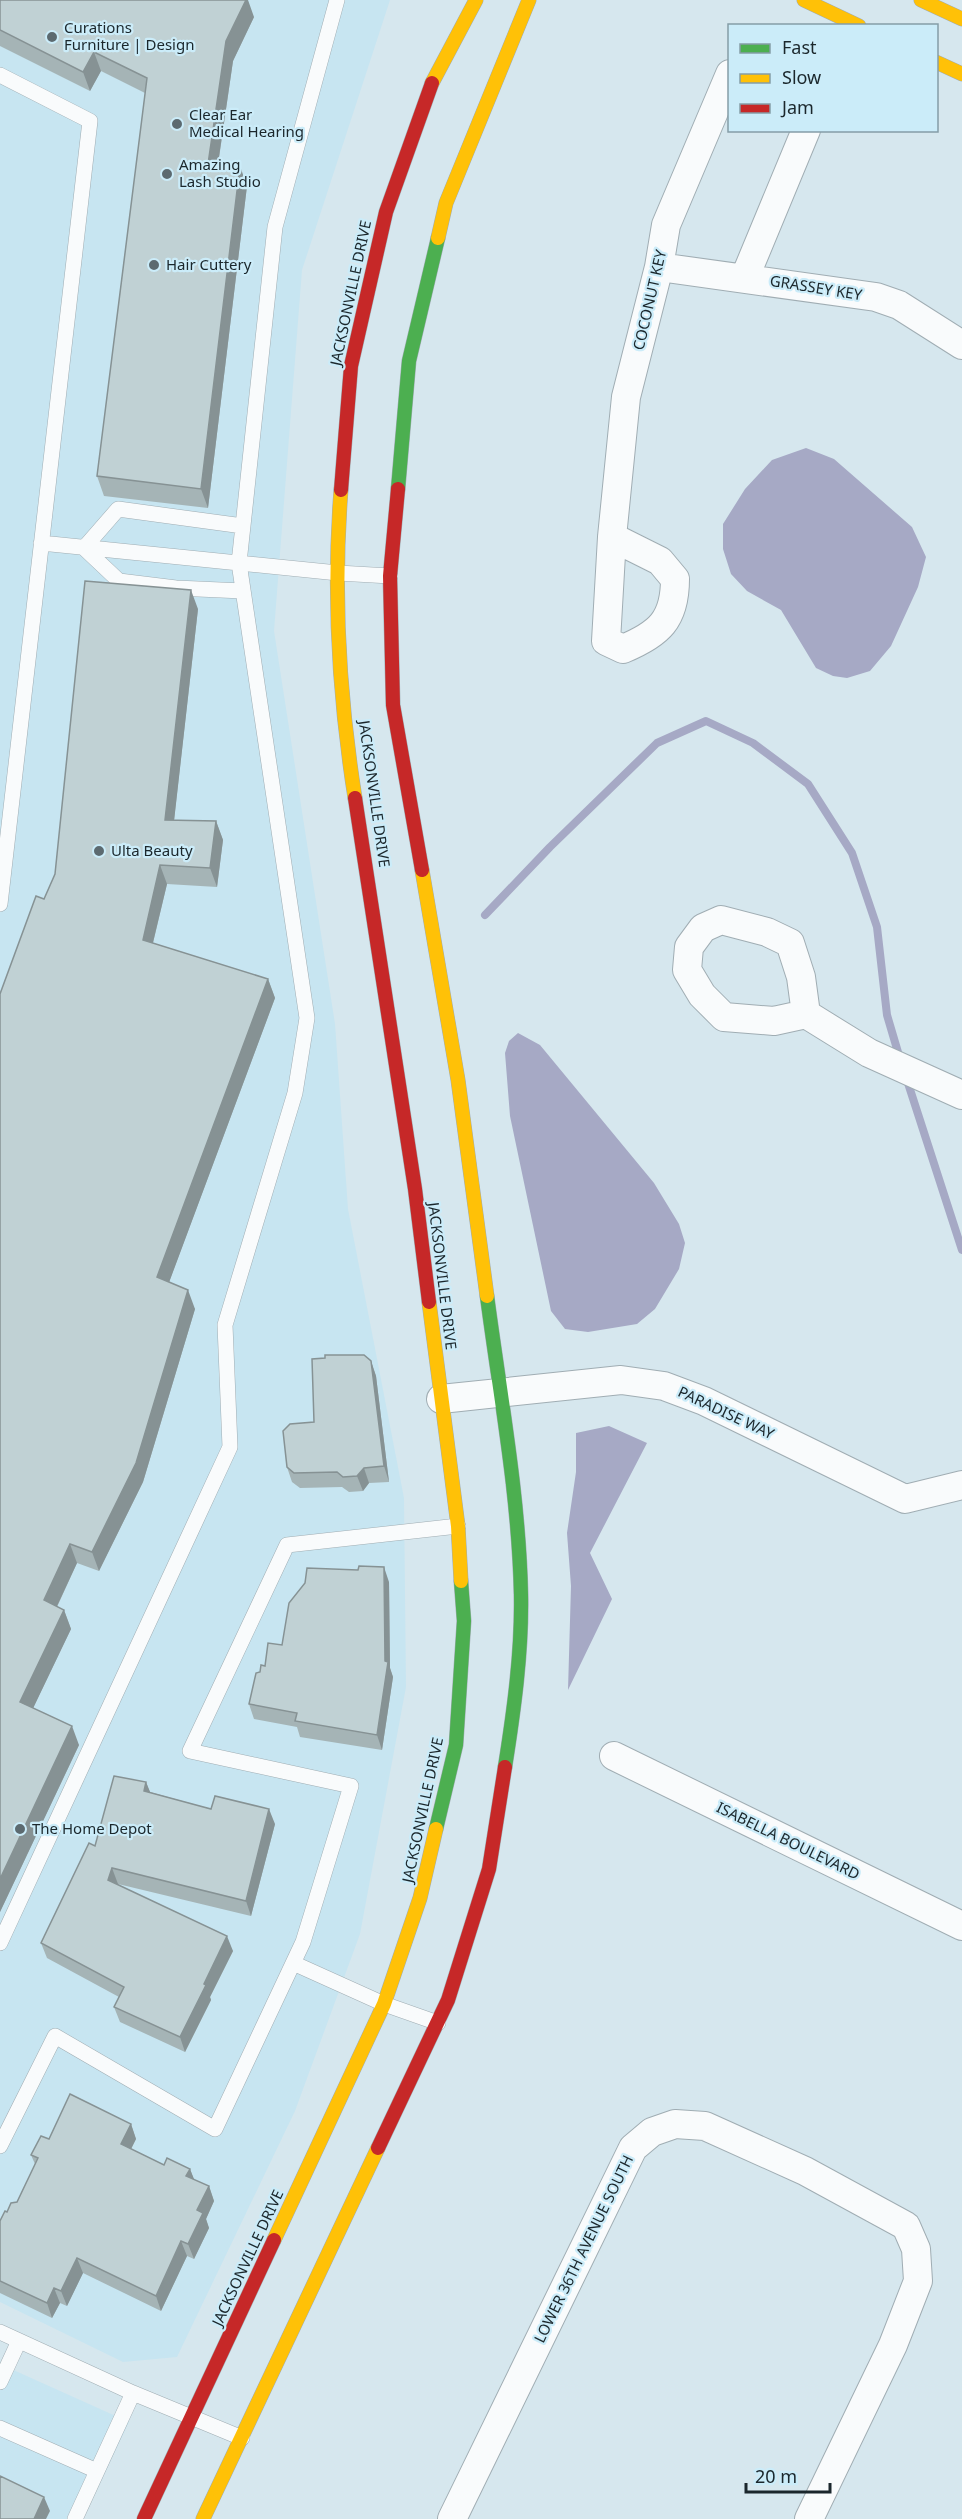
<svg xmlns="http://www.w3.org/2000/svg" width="962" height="2519" viewBox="0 0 962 2519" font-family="'Noto Sans',sans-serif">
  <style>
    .built { fill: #c7e5f1 }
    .water { fill: #a6a9c5 }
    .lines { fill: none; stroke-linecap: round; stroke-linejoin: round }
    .stream { stroke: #a6a9c5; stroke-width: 8 }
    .lane-casing { stroke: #a0adb3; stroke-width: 16 }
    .street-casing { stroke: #a0adb3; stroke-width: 30 }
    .fast-casing { stroke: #a0adb3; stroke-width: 15 }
    .slow-casing { stroke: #a0adb3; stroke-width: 15 }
    .jam-casing { stroke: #a0adb3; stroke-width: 15 }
    .lane { stroke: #f9fbfc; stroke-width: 15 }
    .street { stroke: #f9fbfc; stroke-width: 28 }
    .fast { stroke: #4caf50; stroke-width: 14 }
    .slow { stroke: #ffc107; stroke-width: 14 }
    .jam { stroke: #c62828; stroke-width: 14 }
    .wall { fill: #a5b4b6 }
    .shaded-wall { fill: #869294 }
    .building { fill: #c0d1d4; stroke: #869294; stroke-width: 1.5 }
    .poi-dot { fill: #5c6a70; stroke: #cbecf9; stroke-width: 2 }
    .labels { text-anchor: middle; stroke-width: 4.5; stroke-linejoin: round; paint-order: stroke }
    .poi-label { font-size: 15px; fill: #1b272c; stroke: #cbecf9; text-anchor: start }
    .street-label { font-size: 15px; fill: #1b272c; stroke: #cbecf9 }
  </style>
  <rect width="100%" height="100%" fill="#d6e7ee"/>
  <path class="built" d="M 0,0 L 390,0 L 302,270 L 274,631 L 335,1024 L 348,1209 L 404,1498 L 406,1687 L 360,1934 L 295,2111 L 177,2357 L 123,2362 L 0,2302 Z
    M 0,2364 L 129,2422 L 83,2519 L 0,2519 Z"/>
  <path class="water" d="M 806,448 L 834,459 L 912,527 L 926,557 L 918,587 L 891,646 L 870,671 L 847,678 L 833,676 L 816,668 L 781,610 L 747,591 L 731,574 L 723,549 L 723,524 L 745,489 L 772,460 Z
    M 518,1033 L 540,1045 L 654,1183 L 679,1224 L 685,1243 L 679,1269 L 655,1309 L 637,1324 L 588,1332 L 565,1329 L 551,1311 L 510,1116 L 505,1053 L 509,1041 Z
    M 609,1426 L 647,1443 L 590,1553 L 612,1599 L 568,1690 L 571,1586 L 567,1533 L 576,1472 L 576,1433 Z"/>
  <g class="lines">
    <path class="stream" d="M 485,915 L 550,847 L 657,743 L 706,721 L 753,743 L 808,784 L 852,853 L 877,927 L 887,1015 L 900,1059
      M 906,1077 L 962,1250"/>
    <defs>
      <path id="lane" d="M 0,75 L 90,121 L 0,904
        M 243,526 L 118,509 L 84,548 L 119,581 L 176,588 L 243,591
        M 41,543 L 338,573 L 390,576
        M 0,1943 L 230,1447 L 225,1325 L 295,1093 L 307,1018 L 239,563 L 275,227 L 337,0
        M 293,1963 L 384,2004 L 438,2023
        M 0,2146 L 55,2036 L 215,2129 L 303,1942 L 351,1786 L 190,1751 L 287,1545 L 458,1526
        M 0,2332 L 133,2393 L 242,2438
        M 0,2382 L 19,2341
        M 0,2428 L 97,2471
        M 75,2519 L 133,2393"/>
      <path id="street" d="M 659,267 L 876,297 L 899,305 L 962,345
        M 745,277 L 806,130
        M 612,537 L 660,561 L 675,579 C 675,620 659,634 623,649 L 606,641 L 612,537 L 626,397 L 659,267 L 666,225 L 730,74
        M 806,1014 L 774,1021 L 724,1017 L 702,995 L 687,970 L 689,947 L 703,928 L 721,920 L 767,932 L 790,943 L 801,977 L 806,1014 L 869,1053 L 962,1095
        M 441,1399 L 621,1380 L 664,1386 L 704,1401 L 905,1499 L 962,1485
        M 614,1756 L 962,1926
        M 452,2519 L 633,2148 L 652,2132 L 675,2124 L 705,2126 L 805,2171 L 906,2226 L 916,2249 L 918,2281 L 893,2345 L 809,2519"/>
      <path id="fast" d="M 398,489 L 409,361 L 438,238
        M 487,1296 C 500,1395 519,1495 521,1595 C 522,1652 514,1710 505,1767
        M 436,1829 L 456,1745 L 464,1621 L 461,1581"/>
      <path id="slow" d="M 804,0 L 859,26
        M 921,0 L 962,19
        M 936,62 L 962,74
        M 432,83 L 476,0
        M 438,238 L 446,203 L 529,0
        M 341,490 C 333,591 339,697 355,798
        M 422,870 L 458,1080 L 487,1296
        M 429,1302 L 458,1526 L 461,1581
        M 274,2240 L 384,2004 L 420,1898 L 436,1829
        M 203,2519 L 378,2148"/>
      <path id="jam" d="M 398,489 L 390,576 L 393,705 L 422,870
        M 341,490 L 351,366 L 386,212 L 432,83
        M 355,798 L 415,1189 L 429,1302
        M 378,2148 L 448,2000 L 489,1869 L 505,1767
        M 144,2519 L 274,2240"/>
    </defs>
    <use href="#lane" class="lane-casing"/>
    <use href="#street" class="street-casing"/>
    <use href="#fast" class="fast-casing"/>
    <use href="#slow" class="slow-casing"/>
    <use href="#jam" class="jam-casing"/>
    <use href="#lane" class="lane"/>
    <use href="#street" class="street"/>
    <use href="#fast" class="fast"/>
    <use href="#slow" class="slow"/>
    <use href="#jam" class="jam"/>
  </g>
  <path class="wall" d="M 0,0 L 254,17 L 233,61 L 218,165 L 247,186 L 208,508 L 104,496 L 97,476 L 145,93 L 101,71 L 90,91 L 0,46 Z
    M 198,609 L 174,820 L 216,821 L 223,840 L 217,887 L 167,884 L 153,943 L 268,979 L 275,998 L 169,1282 L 195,1309 L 143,1482 L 99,1571 L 77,1563 L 57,1607 L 64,1610 L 71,1629 L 33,1708 L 79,1745 L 0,1912 L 44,899 Z
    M 371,1361 L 376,1376 L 389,1482 L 369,1483 L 363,1491 L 349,1492 L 342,1487 L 300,1488 L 292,1482 L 287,1467 L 314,1422 Z
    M 389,1582 L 390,1668 L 393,1677 L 382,1750 L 300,1737 L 297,1727 L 254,1719 L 249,1704 L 260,1672 L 282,1645 Z
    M 146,1782 L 150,1792 L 211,1809 L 275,1824 L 251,1916 L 118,1884 L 117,1885 L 233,1951 L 210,1997 L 211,2000 L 185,2052 L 120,2022 L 114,2007 L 119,1997 L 47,1958 L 41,1943 Z
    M 131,2124 L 136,2139 L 131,2149 L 164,2165 L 190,2169 L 194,2180 L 209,2186 L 214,2201 L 206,2219 L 209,2228 L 194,2259 L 187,2256 L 161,2311 L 83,2273 L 67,2306 L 60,2303 L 52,2318 L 0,2293 L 0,2221 L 7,2212 L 17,2202 L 35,2164 L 31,2155 L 49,2139 Z"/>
  <path class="shaded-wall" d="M 246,0 L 248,0 L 254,17 L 233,61 L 215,184 L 208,164 L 226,41 Z
    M 94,52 L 101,71 L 90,91 L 83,72 Z
    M 240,166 L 247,186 L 208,508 L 201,489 Z
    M 191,590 L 198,609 L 172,839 L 165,820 Z
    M 216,821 L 223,840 L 217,887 L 210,868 Z
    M 160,865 L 167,884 L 149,959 L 143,940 Z
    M 268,979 L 275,998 L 164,1296 L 157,1277 Z
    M 188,1290 L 195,1309 L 143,1482 L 99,1571 L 92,1552 Z
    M 371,1361 L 376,1376 L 389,1482 L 384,1466 Z
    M 364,1468 L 369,1483 L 363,1491 L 357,1476 Z
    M 70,1544 L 77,1563 L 51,1619 L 44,1600 Z
    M 384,1567 L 389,1582 L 390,1668 L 393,1677 L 382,1750 L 377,1735 L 385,1661 Z
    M 64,1610 L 71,1629 L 27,1721 L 20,1702 Z
    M 72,1726 L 79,1745 L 0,1912 L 0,1879 Z
    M 146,1782 L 152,1797 L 144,1791 Z
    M 269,1809 L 275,1824 L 251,1916 L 246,1901 Z
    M 112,1868 L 118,1884 L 114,1895 L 108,1880 Z
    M 227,1936 L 233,1951 L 210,1997 L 211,2000 L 185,2052 L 180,2037 L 204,1984 Z
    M 131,2124 L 136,2139 L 126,2159 L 121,2144 Z
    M 190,2169 L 196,2184 L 186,2176 Z
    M 209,2186 L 214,2201 L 206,2219 L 209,2228 L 194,2259 L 188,2244 L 197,2210 Z
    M 181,2241 L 187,2256 L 161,2311 L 156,2296 Z
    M 77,2258 L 83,2273 L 67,2306 L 61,2291 Z
    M 54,2288 L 60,2303 L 52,2318 L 47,2303 Z
    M 44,2497 L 50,2511 L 46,2519 L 34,2519 Z"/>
  <path class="building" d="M 0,0 L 246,0 L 226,41 L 208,164 L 240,166 L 201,489 L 97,476 L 147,78 L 94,52 L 83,72 L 0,30 Z
    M 85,581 L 191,590 L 165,820 L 216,821 L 210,868 L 160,865 L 143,940 L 268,979 L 157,1277 L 188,1290 L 136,1463 L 92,1552 L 70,1544 L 44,1600 L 64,1610 L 20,1702 L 72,1726 L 0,1879 L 0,994 L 36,896 L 44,899 L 55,874 Z
    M 325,1355 L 364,1355 L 371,1361 L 384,1466 L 364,1468 L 357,1476 L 343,1477 L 337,1472 L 294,1473 L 287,1467 L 283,1431 L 290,1424 L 314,1422 L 312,1359 L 325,1358 Z
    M 359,1566 L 384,1567 L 385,1661 L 388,1662 L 377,1735 L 295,1721 L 297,1713 L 249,1704 L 256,1673 L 260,1672 L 261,1665 L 265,1666 L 268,1643 L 282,1645 L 289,1603 L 305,1583 L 307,1568 L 358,1570 Z
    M 114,1776 L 146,1782 L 144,1791 L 211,1809 L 215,1796 L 269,1809 L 246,1901 L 112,1868 L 108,1880 L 227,1936 L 204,1984 L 206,1985 L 180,2037 L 114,2007 L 124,1987 L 41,1943 L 89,1843 L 95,1846 Z
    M 70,2094 L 131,2124 L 121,2144 L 164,2165 L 167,2158 L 190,2169 L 186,2176 L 209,2186 L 197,2210 L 203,2213 L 188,2244 L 181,2241 L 156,2296 L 77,2258 L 61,2291 L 54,2288 L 47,2303 L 0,2281 L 0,2221 L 5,2211 L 7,2212 L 11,2203 L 17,2202 L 38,2158 L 31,2155 L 41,2136 L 49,2139 Z
    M 0,2476 L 44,2497 L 34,2519 L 0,2519 Z"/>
  <g class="poi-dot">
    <circle cx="52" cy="37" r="6"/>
    <circle cx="177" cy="124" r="6"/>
    <circle cx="167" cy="174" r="6"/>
    <circle cx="154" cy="265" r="6"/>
    <circle cx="99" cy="851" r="6"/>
    <circle cx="20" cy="1829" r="6"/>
  </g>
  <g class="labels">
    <g class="poi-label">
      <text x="64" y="33">Curations<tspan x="64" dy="17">Furniture | Design</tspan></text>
      <text x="189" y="120">Clear Ear<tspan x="189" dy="17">Medical Hearing</tspan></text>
      <text x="179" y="170">Amazing<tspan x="179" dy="17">Lash Studio</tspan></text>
      <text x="166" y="270">Hair Cuttery</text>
      <text x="111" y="856">Ulta Beauty</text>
      <text x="32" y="1834">The Home Depot</text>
    </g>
    <g class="street-label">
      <text transform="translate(816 288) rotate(9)" y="5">GRASSEY KEY</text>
      <text transform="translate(351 293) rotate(-78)" y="5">JACKSONVILLE DRIVE</text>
      <text transform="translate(650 300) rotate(-77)" y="5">COCONUT KEY</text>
      <text transform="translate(374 794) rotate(82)" y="5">JACKSONVILLE DRIVE</text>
      <text transform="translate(442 1276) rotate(83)" y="5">JACKSONVILLE DRIVE</text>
      <text transform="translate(726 1413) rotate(25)" y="5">PARADISE WAY</text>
      <text transform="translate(423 1810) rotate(-78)" y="5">JACKSONVILLE DRIVE</text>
      <text transform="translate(788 1841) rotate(26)" y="5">ISABELLA BOULEVARD</text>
      <text transform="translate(584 2249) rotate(-64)" y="5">LOWER 36TH AVENUE SOUTH</text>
      <text transform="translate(248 2258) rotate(-65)" y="5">JACKSONVILLE DRIVE</text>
    </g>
  </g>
  <rect x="728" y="24" width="210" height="108" fill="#cbecf9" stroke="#859da7" stroke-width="1.5"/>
  <rect x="740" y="44" width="30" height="9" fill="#4caf50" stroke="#859da7" stroke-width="1.5"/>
  <text x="782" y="54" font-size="18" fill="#1b272c">Fast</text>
  <rect x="740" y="74" width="30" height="9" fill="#ffc107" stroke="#859da7" stroke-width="1.5"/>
  <text x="782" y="84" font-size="18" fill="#1b272c">Slow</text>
  <rect x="740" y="104" width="30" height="9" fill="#c62828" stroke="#859da7" stroke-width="1.5"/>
  <text x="782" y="114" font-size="18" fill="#1b272c">Jam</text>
  <path d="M746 2483v9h84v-9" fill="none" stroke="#1b272c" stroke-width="3"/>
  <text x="755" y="2483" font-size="18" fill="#1b272c" stroke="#cbecf9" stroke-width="4.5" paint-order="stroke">20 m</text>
</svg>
